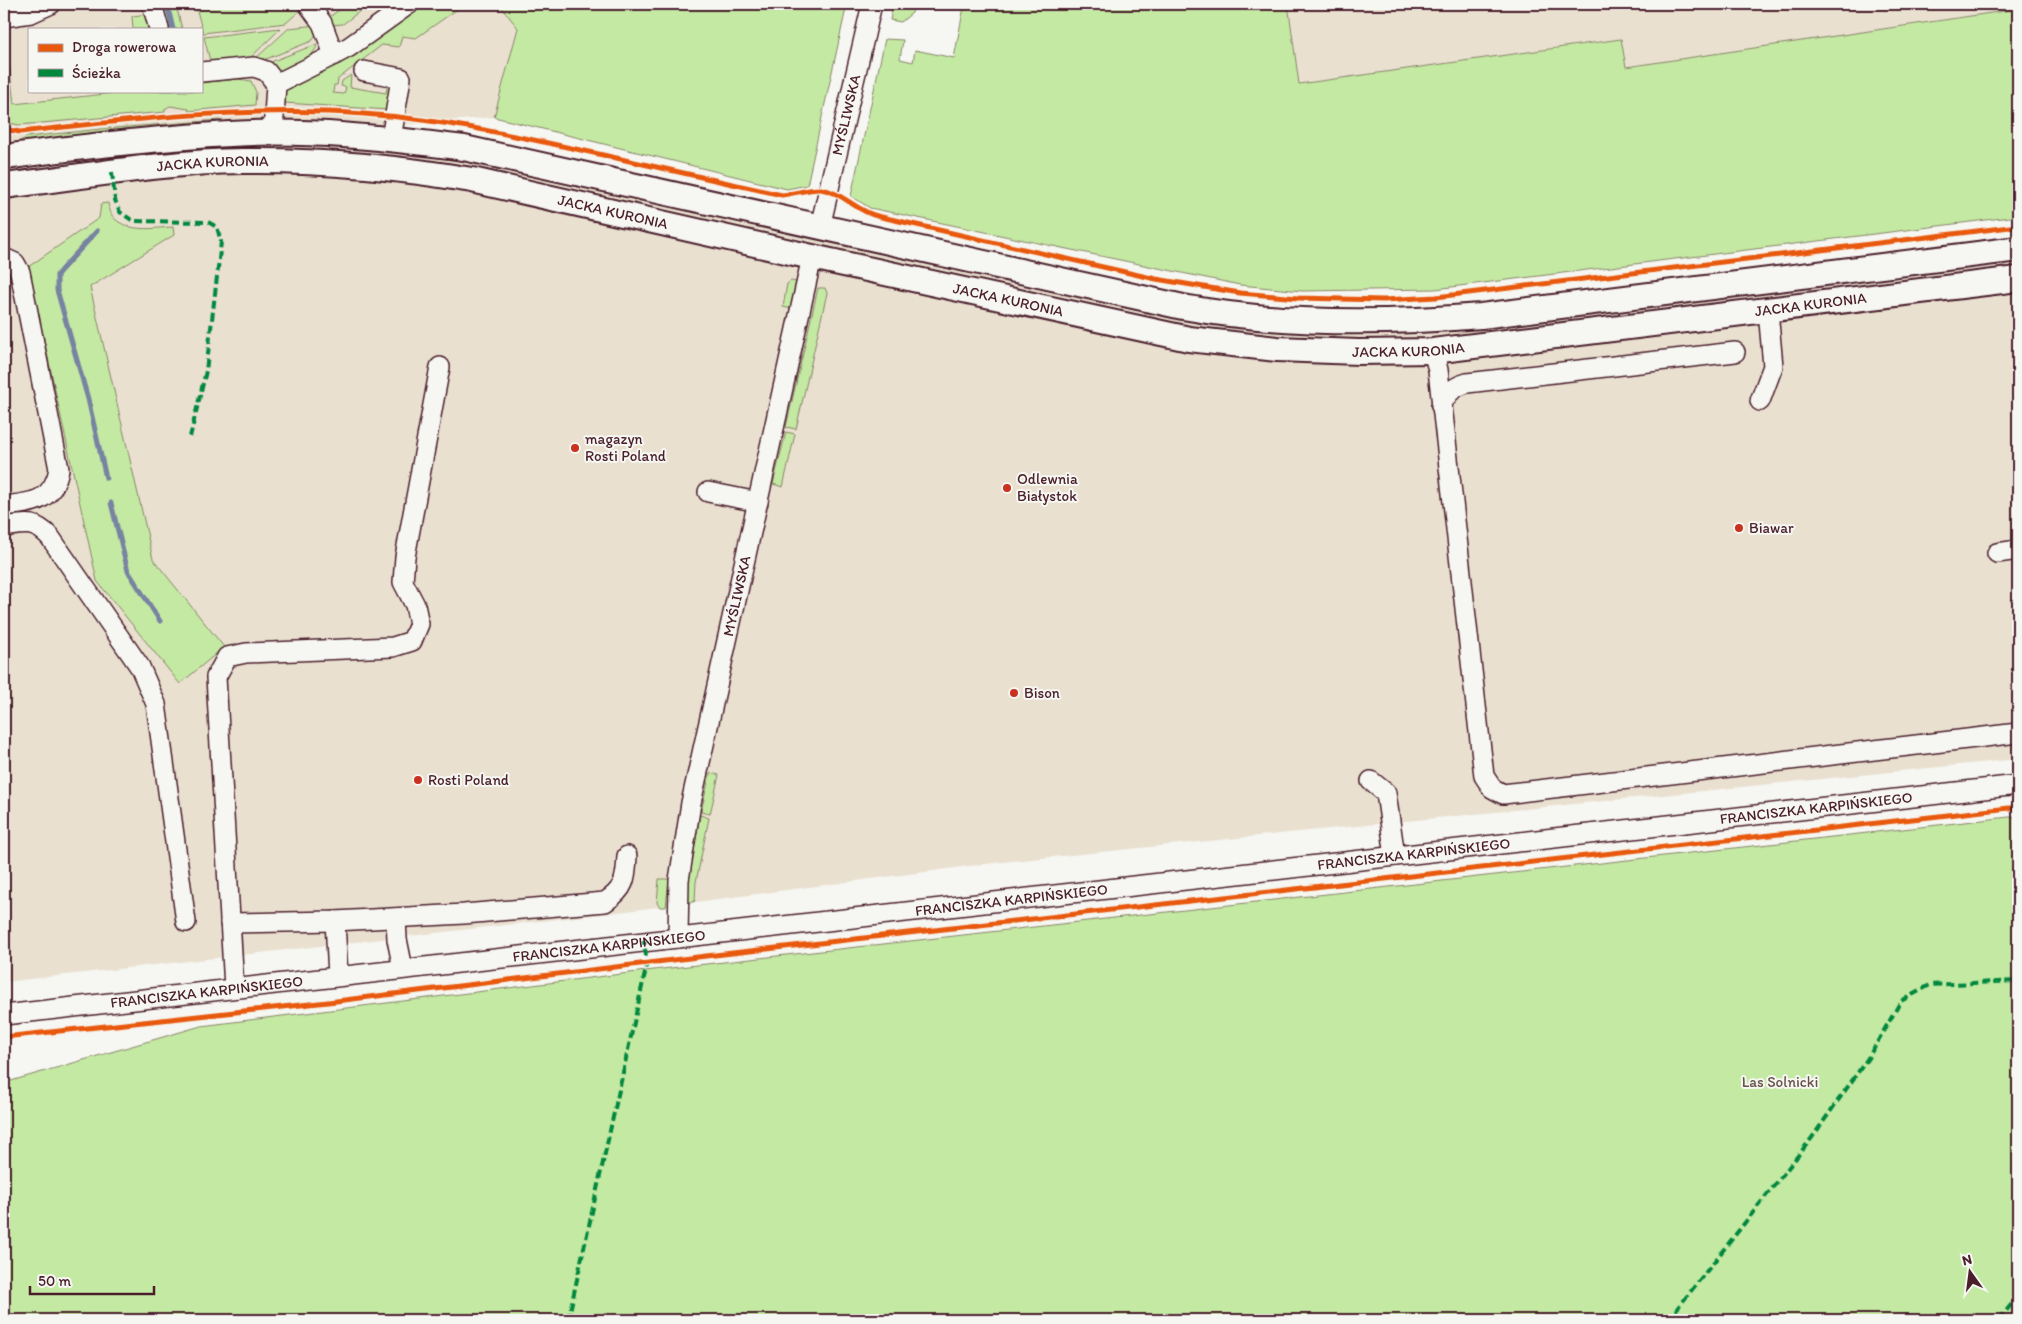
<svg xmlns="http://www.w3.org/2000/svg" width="2022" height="1324" viewBox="0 0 2022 1324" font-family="Itim,sans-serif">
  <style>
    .built { fill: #e9e0d0; fill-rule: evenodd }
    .green { fill: #c4e9a3; stroke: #878467 }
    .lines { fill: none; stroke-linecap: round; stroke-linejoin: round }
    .stream { stroke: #7783a1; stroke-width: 5 }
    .minor-casing { stroke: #4a1f2b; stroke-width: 22 }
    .major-casing { stroke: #4a1f2b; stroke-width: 28 }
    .minor { stroke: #f6f6f2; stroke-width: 19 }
    .major { stroke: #f6f6f2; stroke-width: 24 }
    .quiet { stroke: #00873e; stroke-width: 4; stroke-dasharray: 8 4; stroke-linecap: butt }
    .cycleway-casing { stroke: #f6f6f2; stroke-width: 8 }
    .cycleway { stroke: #e8590c; stroke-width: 5 }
    .poi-dot { fill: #c8321e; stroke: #f6f6f2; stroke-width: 2 }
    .labels { text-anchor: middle; stroke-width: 4; stroke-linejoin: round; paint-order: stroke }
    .street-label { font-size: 15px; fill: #4a1f2b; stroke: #f6f6f2 }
    .poi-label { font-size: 15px; fill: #4a1f2b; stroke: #f6f6f2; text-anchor: start }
    .park-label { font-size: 15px; fill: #685249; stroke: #f6f6f2 }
  </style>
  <rect width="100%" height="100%" fill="#f6f6f2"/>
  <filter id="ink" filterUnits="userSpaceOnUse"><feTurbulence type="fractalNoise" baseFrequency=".02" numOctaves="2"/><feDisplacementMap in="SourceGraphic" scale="10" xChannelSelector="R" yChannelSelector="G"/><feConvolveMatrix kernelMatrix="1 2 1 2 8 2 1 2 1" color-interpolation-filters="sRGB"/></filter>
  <g filter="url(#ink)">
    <path class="built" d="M 4,4 L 499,4 L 518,28 L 494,117 L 281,136 L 384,142 L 1182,310 L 1418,324 L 2018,251 L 2018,759 L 993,863 L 611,913 L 4,982 ZM 29,29 L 201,29 L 201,91 L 29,91 Z
      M 1288,4 L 2017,4 L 2018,9 L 1626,67 L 1621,39 L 1299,84 Z"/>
    <path class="green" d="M 224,4 L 301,4 L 304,7 L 286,23 L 203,33 L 196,7 Z
      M 347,4 L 369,4 L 343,24 L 331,25 L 328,18 Z
      M 423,4 L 455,4 L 459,8 L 416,38 L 402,36 L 399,47 L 382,45 L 338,79 L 337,85 L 334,85 L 333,93 L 344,94 L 346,87 L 341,86 L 342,81 L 351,75 L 350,87 L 386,93 L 388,81 L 392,81 L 389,110 L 285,103 L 285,91 L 290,85 L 355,54 Z
      M 499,4 L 847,4 L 807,185 L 787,189 L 494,117 L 518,28 Z
      M 893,4 L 915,4 L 912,13 L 901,22 L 890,20 Z
      M 952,4 L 1288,4 L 1299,84 L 1621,39 L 1626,67 L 2018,9 L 2018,4 L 2018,216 L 1435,289 L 1302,291 L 1240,285 L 870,208 L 851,196 L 885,39 L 903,40 L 900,59 L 913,62 L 915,50 L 954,58 L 964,7 Z
      M 177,9 L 182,29 L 163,29 L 159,11 Z
      M 149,14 L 152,29 L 133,29 L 132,16 Z
      M 316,25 L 318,32 L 312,41 L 261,61 L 255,59 L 289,28 Z
      M 281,28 L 247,61 L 211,65 L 204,37 Z
      M 4,38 L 6,38 L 14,104 L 133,91 L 201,91 L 201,83 L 238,79 L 251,81 L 256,92 L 255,105 L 188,111 L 189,109 L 170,106 L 165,109 L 165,112 L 19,125 L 4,122 Z
      M 317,44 C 317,55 291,72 280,71 C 276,70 273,67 269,65 L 273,61 Z
      M 220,120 L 220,124 L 114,133 L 114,128 Z
      M 111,128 L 111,133 L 20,145 L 20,141 L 27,137 Z
      M 108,203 C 109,208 111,215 114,218 C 129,233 154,228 173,227 L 174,235 L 90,287 L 153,559 L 224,647 L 180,684 L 97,581 L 28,267 L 99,218 L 101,204 Z
      M 791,281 L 796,282 L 797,290 L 792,309 L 783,307 L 787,284 Z
      M 818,288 L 825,288 L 827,293 L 796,429 L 786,427 Z
      M 786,432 L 795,434 L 783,487 L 773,484 Z
      M 710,773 L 719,775 L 710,814 L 701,812 Z
      M 700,815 L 709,818 L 696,882 L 695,901 L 688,904 L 689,881 Z
      M 2018,816 L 2018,1320 L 4,1320 L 4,1083 L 201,1026 L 662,969 Z
      M 659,879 L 669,879 L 666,907 L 660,907 L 657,903 Z"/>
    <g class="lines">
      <path class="stream" d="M 167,4 L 173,29
        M 97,231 L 61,270 L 57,275 L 57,290 L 88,399 L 106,478
        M 111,503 L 128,571 L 160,621"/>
      <defs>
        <g id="minor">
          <path d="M 152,4 L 159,29"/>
          <path d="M 308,4 L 322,23 L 334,55 L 349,47 L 409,4"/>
          <path d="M 4,17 L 31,13 L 51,4"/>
          <path d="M 364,71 L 401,78 L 391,139"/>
          <path d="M 201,72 L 254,67 L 266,71 L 276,84"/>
          <path d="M 273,133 L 276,84 L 334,55"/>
          <path id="s1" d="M 820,227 L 872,4"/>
          <path d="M 4,258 L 15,263 L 20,272 L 59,469 C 53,502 32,503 4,506"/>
          <path d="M 1433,351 L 1438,370 L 1484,776 L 1492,788 L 1503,794 L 2018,733"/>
          <path d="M 1760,401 L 1773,366 L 1768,311"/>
          <path d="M 1441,406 C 1447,393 1453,387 1467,383 L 1735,352"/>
          <path d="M 708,492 L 758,502"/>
          <path d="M 4,527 C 25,524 34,520 50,537 L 140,667 L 156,704 L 186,922"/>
          <path d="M 1997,553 L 2018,550"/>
          <path d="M 1371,781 L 1386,793 L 1395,856"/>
          <path d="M 396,918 L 397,939 L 403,969"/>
          <path d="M 335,921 L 338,976"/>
          <path d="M 230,923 L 335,921 L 464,914 L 605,902 C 625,889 626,879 627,856"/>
          <path id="s2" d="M 678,938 L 679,880 L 691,803 L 812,257"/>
          <path d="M 234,988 L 216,677 L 227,657 L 246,653 L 393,647 L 412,641 L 419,624 L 415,605 L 403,582 L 405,557 L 440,367"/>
          <path id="s3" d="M 4,1015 L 2018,785"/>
        </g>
        <g id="major">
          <path d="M 4,157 C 79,147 154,138 230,134 C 308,129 386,138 464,148 L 1183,307 C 1281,325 1382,324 1481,316 L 2018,249"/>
          <path id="s4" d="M 4,186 C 82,177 162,162 242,161 C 319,160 396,167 472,180 L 812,257 L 1189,339 L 1277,349 L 1359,352 L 1433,351 L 2018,279"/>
        </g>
      </defs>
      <use href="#minor" class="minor-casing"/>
      <use href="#major" class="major-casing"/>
      <use href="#minor" class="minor"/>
      <use href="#major" class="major"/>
      <path class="quiet" d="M 112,172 L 115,200 L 120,212 L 133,221 L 208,222 L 217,227 L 221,242 L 206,371 L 190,437
        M 568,1320 L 647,964 L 644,941
        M 1668,1320 L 1811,1139 L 1868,1058 L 1901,1001 L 1930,985 L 2018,981
        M 1999,1320 L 2018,1296"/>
      <defs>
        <path id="cycleway" d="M 4,129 L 20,132 C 134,119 249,106 364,114 C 439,119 512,135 585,151 C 651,166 717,181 782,195 C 793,194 812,188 821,189 C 842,192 856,211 877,216 L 1156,279 L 1240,293 L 1298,298 L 1384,300 L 1436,297 L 2018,226
          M 4,1037 L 328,1002 L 706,956 L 2018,807"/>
      </defs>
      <use href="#cycleway" class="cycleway-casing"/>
      <use href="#cycleway" class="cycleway"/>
    </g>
  </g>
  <g class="poi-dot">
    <circle cx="575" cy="448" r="5"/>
    <circle cx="1007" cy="488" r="5"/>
    <circle cx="1739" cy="528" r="5"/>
    <circle cx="1014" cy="693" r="5"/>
    <circle cx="418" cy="780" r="5"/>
  </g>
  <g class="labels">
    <g class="street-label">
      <text dy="5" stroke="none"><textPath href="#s1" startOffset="115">MYŚLIWSKA</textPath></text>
      <text dy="5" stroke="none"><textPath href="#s4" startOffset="210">JACKA KURONIA</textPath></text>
      <text dy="5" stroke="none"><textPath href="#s4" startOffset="615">JACKA KURONIA</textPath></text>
      <text dy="5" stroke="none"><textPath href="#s4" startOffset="1020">JACKA KURONIA</textPath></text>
      <text dy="5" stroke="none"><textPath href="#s4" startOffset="1830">JACKA KURONIA</textPath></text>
      <text dy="5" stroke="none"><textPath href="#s4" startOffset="1425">JACKA KURONIA</textPath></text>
      <text dy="5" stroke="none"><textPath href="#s2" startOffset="348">MYŚLIWSKA</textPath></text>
      <text dy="5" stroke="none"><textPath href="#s3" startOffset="1824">FRANCISZKA KARPIŃSKIEGO</textPath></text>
      <text dy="5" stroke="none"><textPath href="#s3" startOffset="1419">FRANCISZKA KARPIŃSKIEGO</textPath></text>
      <text dy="5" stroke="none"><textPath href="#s3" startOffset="1014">FRANCISZKA KARPIŃSKIEGO</textPath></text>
      <text dy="5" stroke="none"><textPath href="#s3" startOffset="609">FRANCISZKA KARPIŃSKIEGO</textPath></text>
      <text dy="5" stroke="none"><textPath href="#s3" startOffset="204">FRANCISZKA KARPIŃSKIEGO</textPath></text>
    </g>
    <g class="poi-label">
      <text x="585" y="444">magazyn<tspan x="585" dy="17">Rosti Poland</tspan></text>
      <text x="1017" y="484">Odlewnia<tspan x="1017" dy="17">Białystok</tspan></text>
      <text x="1749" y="533">Biawar</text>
      <text x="1024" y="698">Bison</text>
      <text x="428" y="785">Rosti Poland</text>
    </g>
    <g class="park-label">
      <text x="1780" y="1087">Las Solnicki</text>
    </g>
  </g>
  <rect width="2022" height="1324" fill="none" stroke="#f6f6f2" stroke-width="20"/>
  <rect x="10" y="10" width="2002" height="1304" fill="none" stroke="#4a1f2b" stroke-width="2" filter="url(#ink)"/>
  <rect x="28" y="28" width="175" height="65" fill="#f6f6f2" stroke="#b1a0a2"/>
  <rect x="38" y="44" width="25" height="8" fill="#e8590c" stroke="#b1a0a2"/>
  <text x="72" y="52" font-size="15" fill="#4a1f2b">Droga rowerowa</text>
  <rect x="38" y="69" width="25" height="8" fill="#00873e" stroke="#b1a0a2"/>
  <text x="72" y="78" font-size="15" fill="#4a1f2b">Ścieżka</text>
  <g transform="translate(1970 1272) rotate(346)" stroke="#f6f6f2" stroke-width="4" paint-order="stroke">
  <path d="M0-4L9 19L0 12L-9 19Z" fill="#4a1f2b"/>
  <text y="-8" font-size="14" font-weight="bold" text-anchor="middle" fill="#4a1f2b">N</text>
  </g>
  <path d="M30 1286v8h124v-8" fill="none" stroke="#4a1f2b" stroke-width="2.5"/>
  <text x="38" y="1286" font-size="15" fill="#4a1f2b" stroke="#f6f6f2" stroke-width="4" paint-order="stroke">50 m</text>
</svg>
